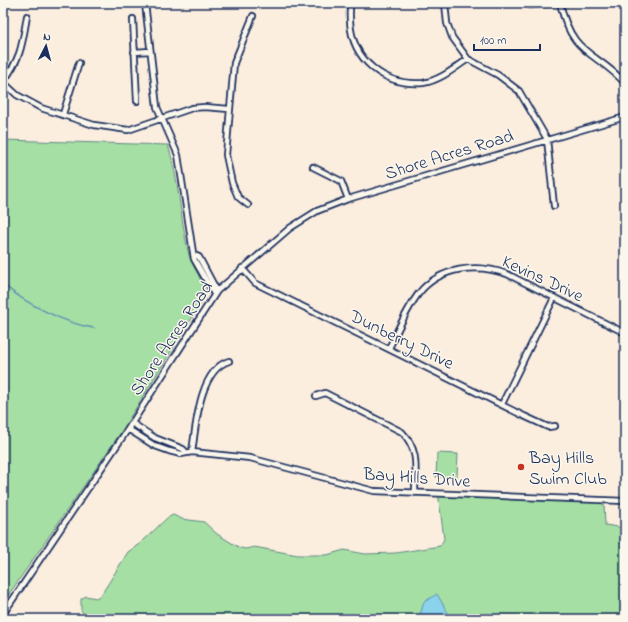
<svg xmlns="http://www.w3.org/2000/svg" width="628" height="622" viewBox="0 0 628 622" font-family="'Indie Flower',sans-serif">
  <style>
    .green { fill: #a5dfa4; stroke: #608781 }
    .water { fill: #8ad3eb; stroke: #5e91b3 }
    .lines { fill: none; stroke-linecap: round; stroke-linejoin: round }
    .stream { stroke: #5e91b3; stroke-width: 1.5 }
    .minor-casing { stroke: #1b2f5e; stroke-width: 8 }
    .minor { stroke: #fbf7ec; stroke-width: 4.5 }
    .poi-dot { fill: #c8321e; stroke: #fbf7ec; stroke-width: 1.5 }
    .labels { text-anchor: middle; stroke-width: 3; stroke-linejoin: round; paint-order: stroke }
    .street-label { font-size: 18px; fill: #1b2f5e; stroke: #fbf7ec }
    .poi-label { font-size: 18px; fill: #1b2f5e; stroke: #fbf7ec; text-anchor: start }
  </style>
  <rect width="100%" height="100%" fill="#fbeedf"/>
  <filter id="ink" filterUnits="userSpaceOnUse"><feTurbulence type="fractalNoise" baseFrequency=".025" numOctaves="2"/><feDisplacementMap in="SourceGraphic" scale="8" xChannelSelector="R" yChannelSelector="G"/><feConvolveMatrix kernelMatrix="1 2 1 2 8 2 1 2 1" color-interpolation-filters="sRGB"/></filter>
  <g filter="url(#ink)">
    <path class="green" d="M 3,140 L 168,145 C 179,180 180,216 188,251 C 191,267 205,280 205,297 L 119,435 L 5,600 L 3,599 Z
      M 437,453 L 458,454 L 457,477 L 436,477 Z
      M 438,492 L 496,499 L 604,502 L 605,525 L 625,528 L 625,619 L 87,619 L 81,610 L 81,599 L 86,596 L 96,598 L 101,595 L 128,552 L 142,542 L 167,518 L 173,515 L 182,519 L 204,522 L 217,534 L 240,548 L 246,549 L 254,547 L 298,555 L 327,555 L 344,550 L 365,554 L 396,553 L 440,546 L 444,539 Z"/>
    <path class="water" d="M 437,594 L 449,615 L 457,619 L 415,619 L 420,615 L 424,602 Z"/>
    <g class="lines">
      <path class="stream" d="M 3,284 C 24,303 66,324 94,328"/>
      <defs>
        <path id="minor" d="M 145,3 L 157,107 L 178,155 L 194,259 L 214,294
          M 351,3 C 349,9 350,15 350,21 C 352,60 384,86 423,83 C 439,81 455,68 468,59
          M 445,3 L 447,23 L 452,37 L 468,59 L 498,75 L 519,91 L 547,139 L 554,206
          M 524,3 L 530,5 L 554,3
          M 560,3 C 572,56 594,50 625,83
          M 133,19 L 137,101
          M 134,52 L 150,51
          M 3,82 L 17,95 L 41,108 L 94,125 L 128,130 L 192,108 L 205,107 L 229,109
          M 3,82 C 21,58 22,46 27,16
          M 63,114 L 79,63
          M 313,167 L 341,181 L 348,199
          M 248,205 L 238,197 L 232,183 L 226,155 L 234,63 L 253,16
          M 194,255 L 199,257 L 217,291
          M 242,268 L 255,283 L 524,416 L 548,427 L 555,426
          M 389,348 C 398,330 406,310 419,293 C 440,267 477,263 507,274 L 625,333
          M 316,396 L 325,393 L 402,432 C 420,451 415,469 415,493
          M 502,404 L 554,298
          M 132,423 L 155,438 L 183,449 L 186,452
          M 128,429 L 155,446 L 169,451 L 181,454 L 192,452 L 250,458 L 374,491 L 625,501
          M 192,452 C 196,426 199,370 229,361
          M 3,614 L 128,429 L 217,291 L 290,228 L 317,211 L 348,199 L 625,117"/>
      </defs>
      <use href="#minor" class="minor-casing"/>
      <use href="#minor" class="minor"/>
    </g>
  </g>
  <circle class="poi-dot" cx="521" cy="467" r="4"/>
  <g class="labels">
    <g class="street-label">
      <text transform="translate(449 154) rotate(-17)" y="6">Shore Acres Road</text>
      <text transform="translate(543 278) rotate(25)" y="6">Kevins Drive</text>
      <text transform="translate(171 338) rotate(-56)" y="6">Shore Acres Road</text>
      <text transform="translate(402 339) rotate(26)" y="6">Dunberry Drive</text>
      <text transform="translate(417 477) rotate(4)" y="6">Bay Hills Drive</text>
    </g>
    <g class="poi-label">
      <text x="529" y="463">Bay Hills<tspan x="529" dy="21">Swim Club</tspan></text>
    </g>
  </g>
  <rect width="628" height="622" fill="none" stroke="#fbf7ec" stroke-width="16"/>
  <rect x="8" y="8" width="612" height="606" fill="none" stroke="#1b2f5e" stroke-width="1.5" filter="url(#ink)"/>
  <g transform="translate(46 46) rotate(6)" stroke="#fbf7ec" stroke-width="3" paint-order="stroke">
  <path d="M0-3L7 15L0 10L-7 15Z" fill="#1b2f5e"/>
  <text y="-6" font-size="11" font-weight="bold" text-anchor="middle" fill="#1b2f5e">N</text>
  </g>
  <path d="M474 44v6h66v-6" fill="none" stroke="#1b2f5e" stroke-width="2"/>
  <text x="480" y="44" font-size="12" fill="#1b2f5e" stroke="#fbf7ec" stroke-width="3" paint-order="stroke">100 m</text>
</svg>
